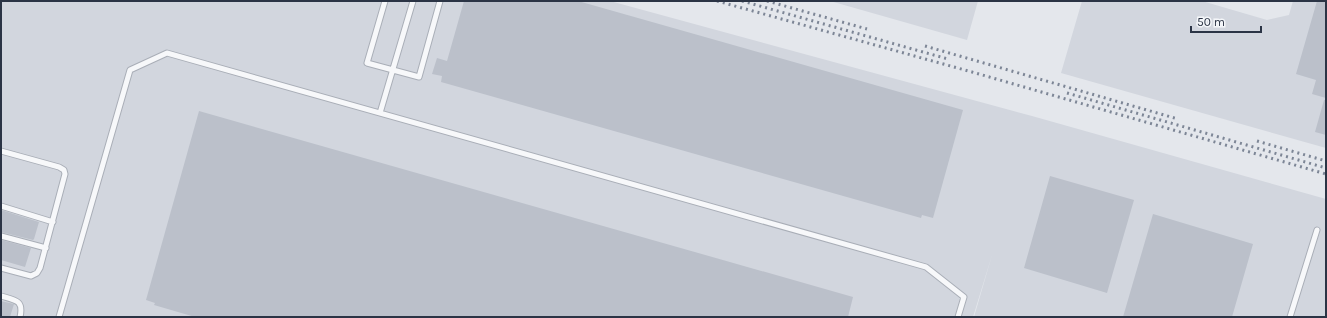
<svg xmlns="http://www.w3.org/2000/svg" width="1327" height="318" viewBox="0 0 1327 318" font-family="Karla,sans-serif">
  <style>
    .built { fill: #d2d6de }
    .building { fill: #bbc0ca }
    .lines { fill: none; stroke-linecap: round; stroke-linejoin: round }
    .service-casing { stroke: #a9aeb7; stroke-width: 7 }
    .service { stroke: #f7f8fa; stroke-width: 5 }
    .rail { stroke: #7d8696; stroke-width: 3; stroke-dasharray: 2 4; stroke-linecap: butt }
  </style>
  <rect width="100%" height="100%" fill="#e4e7ec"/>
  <path class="built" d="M 1,1 L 610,1 L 1032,116 L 1326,199 L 1326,317 L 974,317 L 992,255 L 973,317 L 1,317 Z
    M 830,1 L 978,1 L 967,40 Z
    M 1082,1 L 1202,1 L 1267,20 L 1289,15 L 1293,1 L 1326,1 L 1326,148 L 1061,73 Z"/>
  <path class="building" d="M 464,1 L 578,1 L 963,110 L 933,218 L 922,215 L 921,218 L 441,82 L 442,76 L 432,74 L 437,58 L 447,61 Z
    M 1317,1 L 1326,1 L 1326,98 L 1312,94 L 1316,80 L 1296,74 Z
    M 1324,100 L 1326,100 L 1326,135 L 1315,132 Z
    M 199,111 L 853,297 L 848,317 L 195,317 L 154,305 L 155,303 L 146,300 Z
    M 1050,176 L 1134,200 L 1107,293 L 1024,268 Z
    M 1,210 L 39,222 L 34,239 L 33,240 L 1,232 Z
    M 1153,214 L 1253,244 L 1232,317 L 1123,317 Z
    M 1,240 L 31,248 L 25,267 L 1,260 Z
    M 1,301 L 14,304 L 10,317 L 1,317 Z"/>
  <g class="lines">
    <defs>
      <path id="service" d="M 385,1 L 367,63 L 419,77 L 440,1
        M 380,113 L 413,1
        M 1,151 L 59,167 L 64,170 L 65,174 L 40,268 L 37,273 L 31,276 L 1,268
        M 1,206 L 53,222
        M 1,236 L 46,248
        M 1,296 C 15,300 24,300 20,317
        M 59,317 L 130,70 L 167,53 L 926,267 L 964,297 L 958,317
        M 1290,317 L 1317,230"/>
    </defs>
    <use href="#service" class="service-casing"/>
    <use href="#service" class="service"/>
    <path class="rail" d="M 717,1 L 972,72 L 1326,174
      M 742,1 L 948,59
      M 767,1 L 867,29
      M 925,46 L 1178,119
      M 1067,93 L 1326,168
      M 1257,141 L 1326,161"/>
  </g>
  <rect width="1327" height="318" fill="none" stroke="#2b3445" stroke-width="4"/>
  <path d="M1191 26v6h70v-6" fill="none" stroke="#2b3445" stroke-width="2"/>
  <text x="1197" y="26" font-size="12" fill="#2b3445" stroke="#f4f6f9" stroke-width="3" paint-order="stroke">50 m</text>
</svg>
